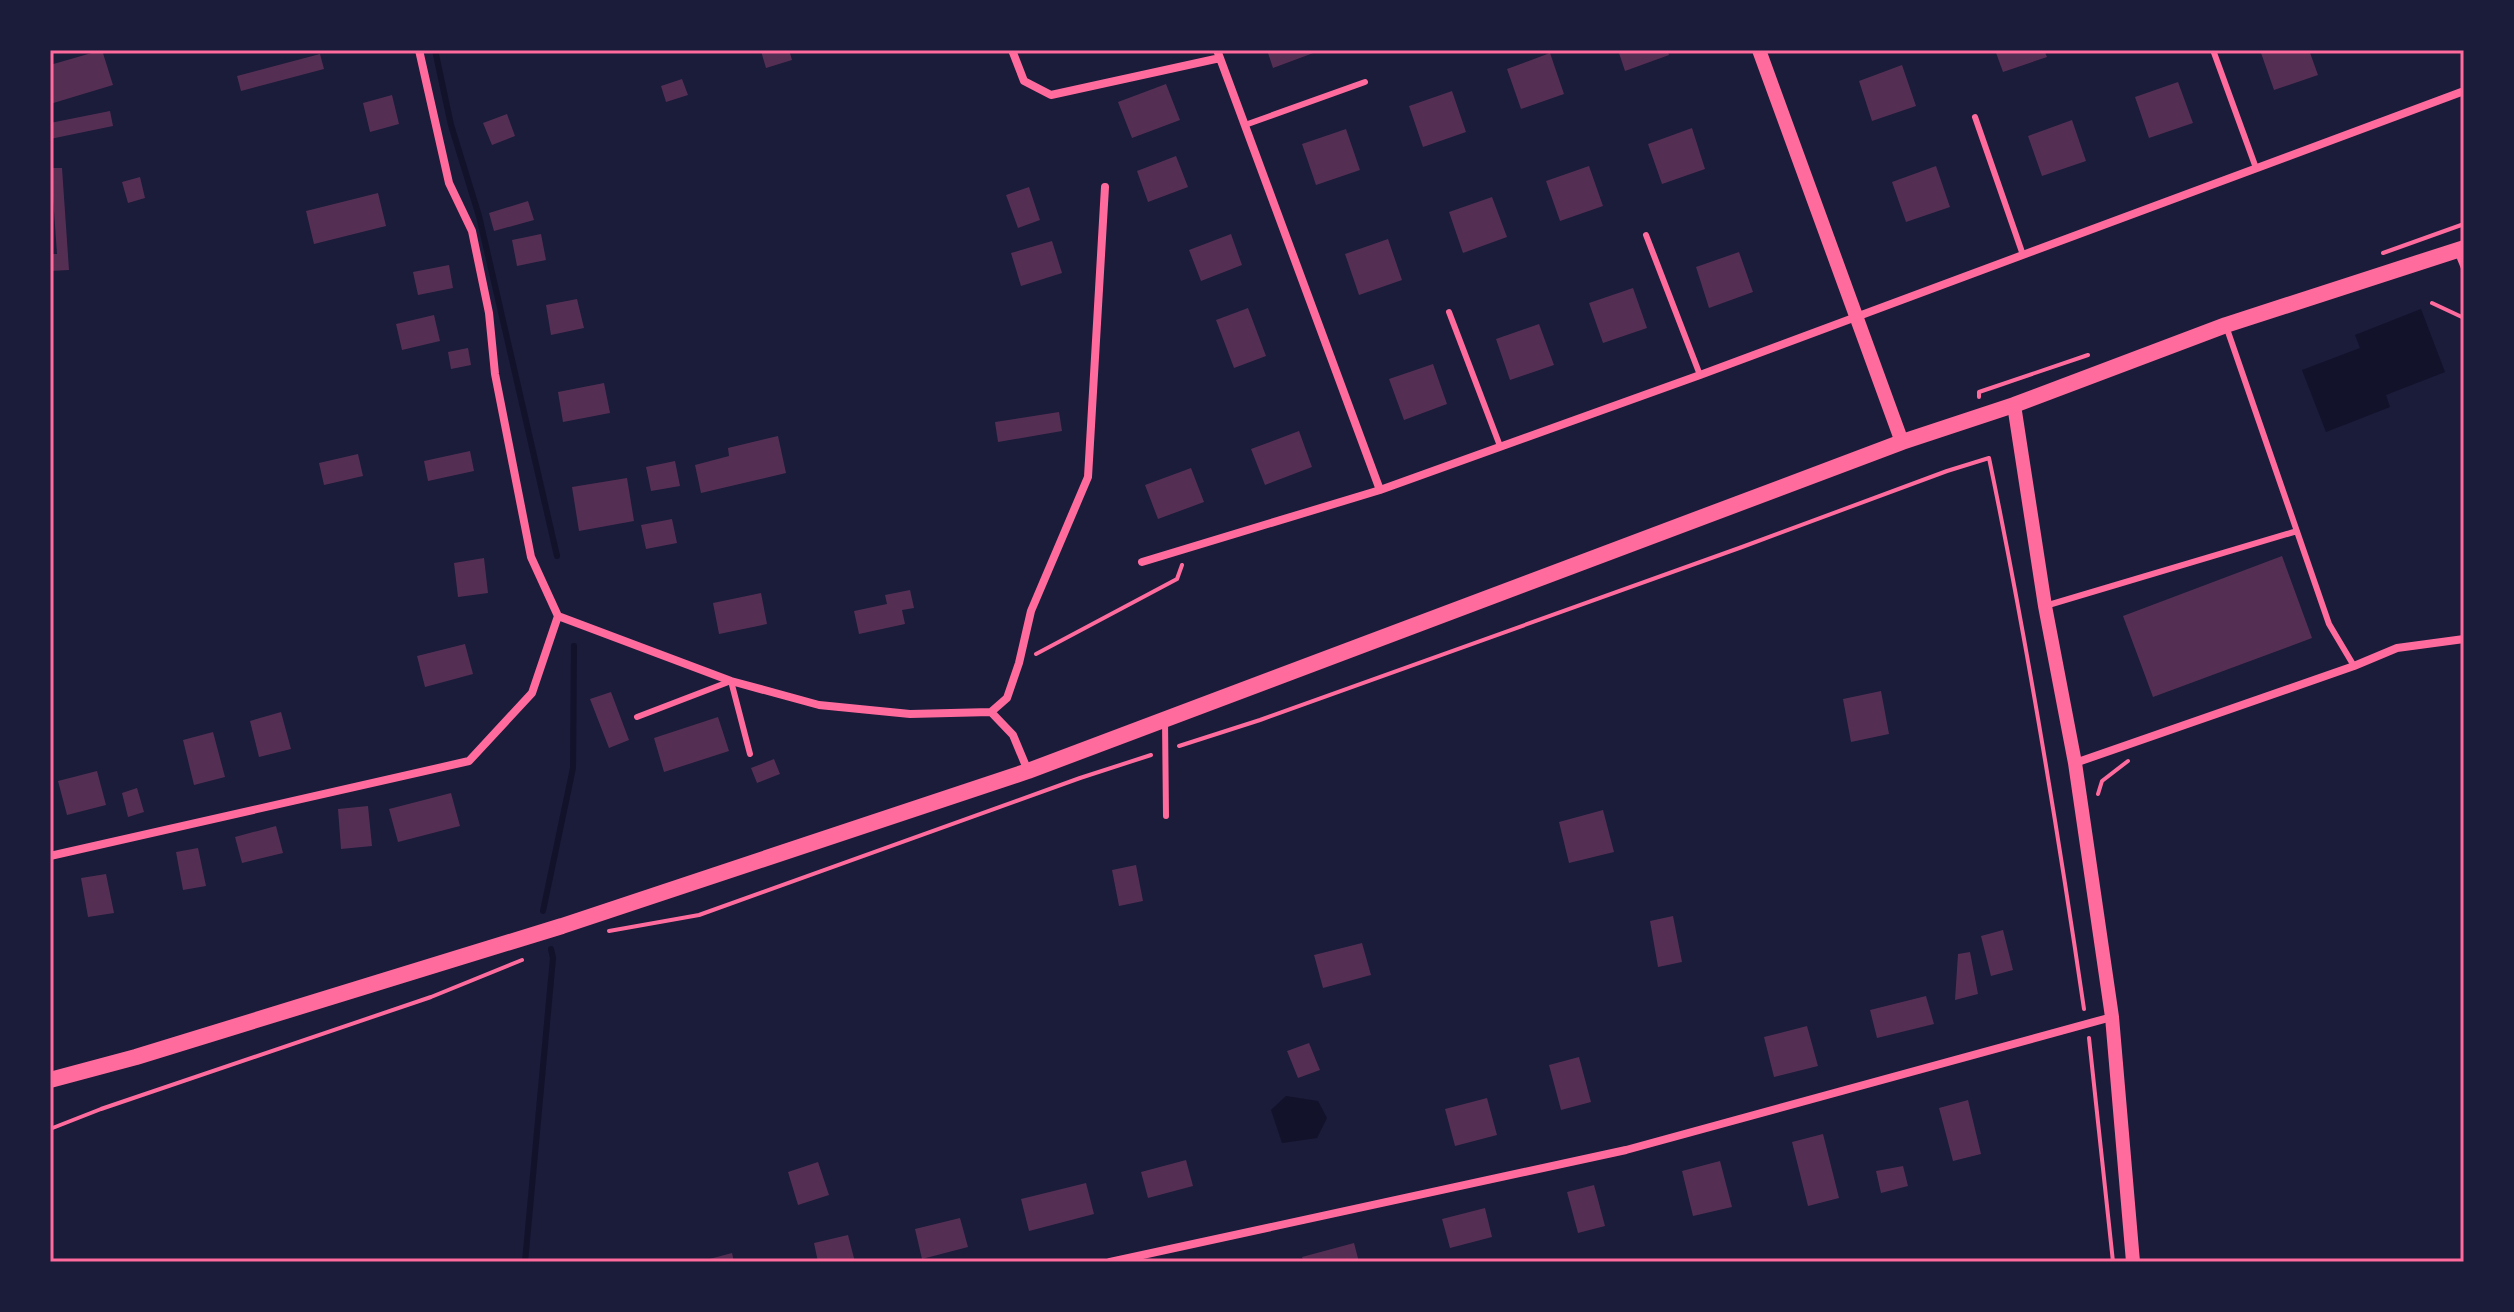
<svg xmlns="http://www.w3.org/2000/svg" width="2514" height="1312" viewBox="0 0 2514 1312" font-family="'Alegreya Sans',sans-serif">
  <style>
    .water { fill: #12122b }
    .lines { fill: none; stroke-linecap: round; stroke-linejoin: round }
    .stream { stroke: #12122b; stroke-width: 6 }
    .building { fill: #542f53 }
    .path { stroke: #ff6b9d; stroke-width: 4 }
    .service { stroke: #ff6b9d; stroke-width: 6 }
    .minor { stroke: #ff6b9d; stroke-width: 8 }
    .tertiary { stroke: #ff6b9d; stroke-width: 14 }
    .secondary { stroke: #ff6b9d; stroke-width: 16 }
    .neatline { fill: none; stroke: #ff6b9d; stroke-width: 3 }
  </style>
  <rect width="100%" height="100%" fill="#1b1b3a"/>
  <path class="water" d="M 2421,309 L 2445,372 L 2386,395 L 2390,407 L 2326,432 L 2302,370 L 2360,348 L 2355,335 Z
    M 1286,1096 L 1318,1101 L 1327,1118 L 1317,1138 L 1282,1143 L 1271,1110 Z"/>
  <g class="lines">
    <path class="stream" d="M 435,50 L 451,125 L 479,216 L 557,556
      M 543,911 L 573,768 L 574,646
      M 525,1262 L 553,958 L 551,949"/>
  </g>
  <path class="building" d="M 102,50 L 113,85 L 50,104 L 50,65 Z
    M 763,50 L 789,50 L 792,60 L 766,68 L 761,51 Z
    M 1267,50 L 1315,50 L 1316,52 L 1273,68 Z
    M 1618,50 L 1667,50 L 1669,55 L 1625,71 Z
    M 1995,50 L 2044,50 L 2047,57 L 2003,72 Z
    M 2260,50 L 2309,50 L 2318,75 L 2274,90 Z
    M 1550,53 L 1564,94 L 1521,109 L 1507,69 Z
    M 320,54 L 324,69 L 241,91 L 237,76 Z
    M 1902,65 L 1916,106 L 1872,121 L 1859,81 Z
    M 682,79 L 688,95 L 666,102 L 661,86 Z
    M 2178,82 L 2193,123 L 2149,138 L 2135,97 Z
    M 1166,84 L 1180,120 L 1132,138 L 1118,102 Z
    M 1452,91 L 1466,132 L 1423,147 L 1409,106 Z
    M 392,95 L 399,124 L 370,132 L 363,103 Z
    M 110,111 L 113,126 L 50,139 L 50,123 Z
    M 507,114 L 515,136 L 492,145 L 483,123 Z
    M 2072,120 L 2086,161 L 2042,176 L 2028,136 Z
    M 1692,128 L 1705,169 L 1662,184 L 1648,144 Z
    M 1346,129 L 1360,170 L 1316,185 L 1302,144 Z
    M 1176,156 L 1188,187 L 1148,202 L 1137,171 Z
    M 1589,166 L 1603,206 L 1560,221 L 1546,181 Z
    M 1936,166 L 1950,207 L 1906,222 L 1892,182 Z
    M 51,168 L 62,168 L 69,270 L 50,271 L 50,254 L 57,254 Z
    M 140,177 L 145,198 L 128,203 L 122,182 Z
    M 1029,187 L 1040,220 L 1018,228 L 1006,195 Z
    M 378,193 L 386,226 L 314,244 L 306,211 Z
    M 1492,197 L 1507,237 L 1463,253 L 1449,212 Z
    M 528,201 L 534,220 L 494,231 L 489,213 Z
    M 541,234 L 546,260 L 517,266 L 512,240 Z
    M 1231,234 L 1242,265 L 1201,281 L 1189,250 Z
    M 1388,239 L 1402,280 L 1359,295 L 1345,254 Z
    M 1052,241 L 1062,273 L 1021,286 L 1011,253 Z
    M 1739,252 L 1753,292 L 1709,308 L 1696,267 Z
    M 449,265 L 453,288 L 418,295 L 413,272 Z
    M 1633,288 L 1647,328 L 1603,343 L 1589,303 Z
    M 577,299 L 584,328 L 551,335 L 546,305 Z
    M 1248,308 L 1266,356 L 1234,368 L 1216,320 Z
    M 434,315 L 440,341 L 402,350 L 396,324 Z
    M 1539,324 L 1554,365 L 1510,380 L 1496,339 Z
    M 468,348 L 471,365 L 451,369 L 448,352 Z
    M 1433,364 L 1447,404 L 1404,420 L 1389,379 Z
    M 604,383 L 610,413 L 563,422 L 558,392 Z
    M 1059,412 L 1062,431 L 998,442 L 995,422 Z
    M 1299,431 L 1312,467 L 1265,485 L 1251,449 Z
    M 778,436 L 786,473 L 701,493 L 695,465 L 729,456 L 728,448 Z
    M 470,451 L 474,471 L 428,481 L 424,461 Z
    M 358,454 L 363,476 L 324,485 L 319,463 Z
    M 675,461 L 680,486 L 651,491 L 646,467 Z
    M 1191,468 L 1204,502 L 1158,519 L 1145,485 Z
    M 627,478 L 634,521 L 579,531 L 572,487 Z
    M 672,519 L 677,543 L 646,549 L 641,525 Z
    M 2282,556 L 2312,638 L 2153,697 L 2123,616 Z
    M 484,558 L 488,593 L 458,597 L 454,563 Z
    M 910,590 L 914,608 L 902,610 L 905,624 L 859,634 L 854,611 L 887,604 L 885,595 Z
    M 761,593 L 767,624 L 719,634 L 713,603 Z
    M 465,644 L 473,674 L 425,687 L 417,656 Z
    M 1881,691 L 1889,734 L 1851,742 L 1843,699 Z
    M 611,692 L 629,740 L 609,748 L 590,699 Z
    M 281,712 L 291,749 L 259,757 L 250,721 Z
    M 718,717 L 729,751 L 664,772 L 654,738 Z
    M 213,732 L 225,777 L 194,785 L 183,740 Z
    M 774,759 L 780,774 L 757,783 L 751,768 Z
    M 97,771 L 106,805 L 67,815 L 58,781 Z
    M 137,788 L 144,812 L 128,817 L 122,793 Z
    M 451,793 L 460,826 L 398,842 L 389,809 Z
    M 368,806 L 372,846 L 341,849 L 338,809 Z
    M 1603,810 L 1614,852 L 1569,863 L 1559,822 Z
    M 276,826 L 283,853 L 242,863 L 235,837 Z
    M 198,848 L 206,886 L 183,890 L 176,852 Z
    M 1136,865 L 1143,901 L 1119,906 L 1112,870 Z
    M 106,874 L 114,913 L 88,917 L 81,878 Z
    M 1673,916 L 1682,962 L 1658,967 L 1650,921 Z
    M 2003,930 L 2013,970 L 1991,976 L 1981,936 Z
    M 1362,943 L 1371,975 L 1323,988 L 1314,955 Z
    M 1970,952 L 1978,994 L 1955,1000 L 1958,954 Z
    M 1926,996 L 1934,1024 L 1877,1038 L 1870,1010 Z
    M 1807,1026 L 1818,1066 L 1774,1077 L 1764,1037 Z
    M 1309,1043 L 1320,1070 L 1298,1078 L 1287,1051 Z
    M 1579,1057 L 1591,1102 L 1561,1110 L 1549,1065 Z
    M 1487,1098 L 1497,1135 L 1455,1146 L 1445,1109 Z
    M 1968,1100 L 1981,1154 L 1953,1161 L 1939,1108 Z
    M 1823,1134 L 1839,1198 L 1808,1206 L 1792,1142 Z
    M 1186,1160 L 1193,1186 L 1148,1198 L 1141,1172 Z
    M 1720,1161 L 1732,1207 L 1693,1216 L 1682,1171 Z
    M 818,1162 L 829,1195 L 798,1205 L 788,1172 Z
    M 1903,1166 L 1908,1186 L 1881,1193 L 1876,1171 Z
    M 1086,1183 L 1094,1214 L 1029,1231 L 1021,1199 Z
    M 1594,1185 L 1605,1226 L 1578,1233 L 1567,1192 Z
    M 1485,1208 L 1492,1237 L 1450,1248 L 1442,1219 Z
    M 960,1218 L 968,1247 L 922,1259 L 915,1229 Z
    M 848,1235 L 855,1262 L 818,1262 L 814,1243 Z
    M 1354,1243 L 1359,1262 L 1304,1262 L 1302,1257 Z
    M 732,1253 L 734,1262 L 702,1262 L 702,1261 Z"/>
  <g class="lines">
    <path class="path" d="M 2383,253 L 2464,224
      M 2432,303 L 2464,318
      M 1979,397 L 1979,392 L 2088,355
      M 1036,654 L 1177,579 L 1182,565
      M 1179,746 L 1260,720 L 1742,547 L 1947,471 L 1989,458 C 2027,641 2057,825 2084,1009
      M 2098,794 L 2102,781 L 2128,761
      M 609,931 L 699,915 L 1080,778 L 1151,755
      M 2089,1038 L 2113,1262
      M 50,1129 L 101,1109 L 431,997 L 522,960"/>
    <path class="service" d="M 2213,50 L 2256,168
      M 1975,117 L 2023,255
      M 1245,125 L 1365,82
      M 1646,235 L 1700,375
      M 2457,251 L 2464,268
      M 1449,312 L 1500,446
      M 2226,326 L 2329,624 L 2354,666
      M 2045,606 L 2297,531
      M 637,717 L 731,681 L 750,754
      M 1165,720 L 1166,816"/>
    <path class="minor" d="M 1012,50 L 1024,81 L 1051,95 L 1220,58
      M 1217,50 L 1380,490
      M 1142,562 L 1380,490 L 1700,375 L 2464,91
      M 558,616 L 731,681 L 819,705 L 910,714 L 991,712 L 1007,698 L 1019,663 L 1031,611 L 1088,477 L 1105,187
      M 991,712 L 1013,735 L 1028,771
      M 2075,763 L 2354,666 L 2397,648 L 2464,639
      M 50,856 L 469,761 L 532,693 L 558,616 L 531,557 L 495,374 L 489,313 L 472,231 L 449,183 L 419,50
      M 1110,1262 L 1626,1150 L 2112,1017"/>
    <path class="tertiary" d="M 1759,50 L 1902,442
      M 2014,405 L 2045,606 L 2075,763 L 2112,1017 L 2133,1262"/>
    <path class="secondary" d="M 50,1080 L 136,1057 L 562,926 L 1028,771 L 1902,442 L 2014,405 L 2226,325 L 2464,248"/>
  </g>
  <rect width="2514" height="1312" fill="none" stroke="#1b1b3a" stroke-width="104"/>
  <rect x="52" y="52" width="2410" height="1208" class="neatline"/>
</svg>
